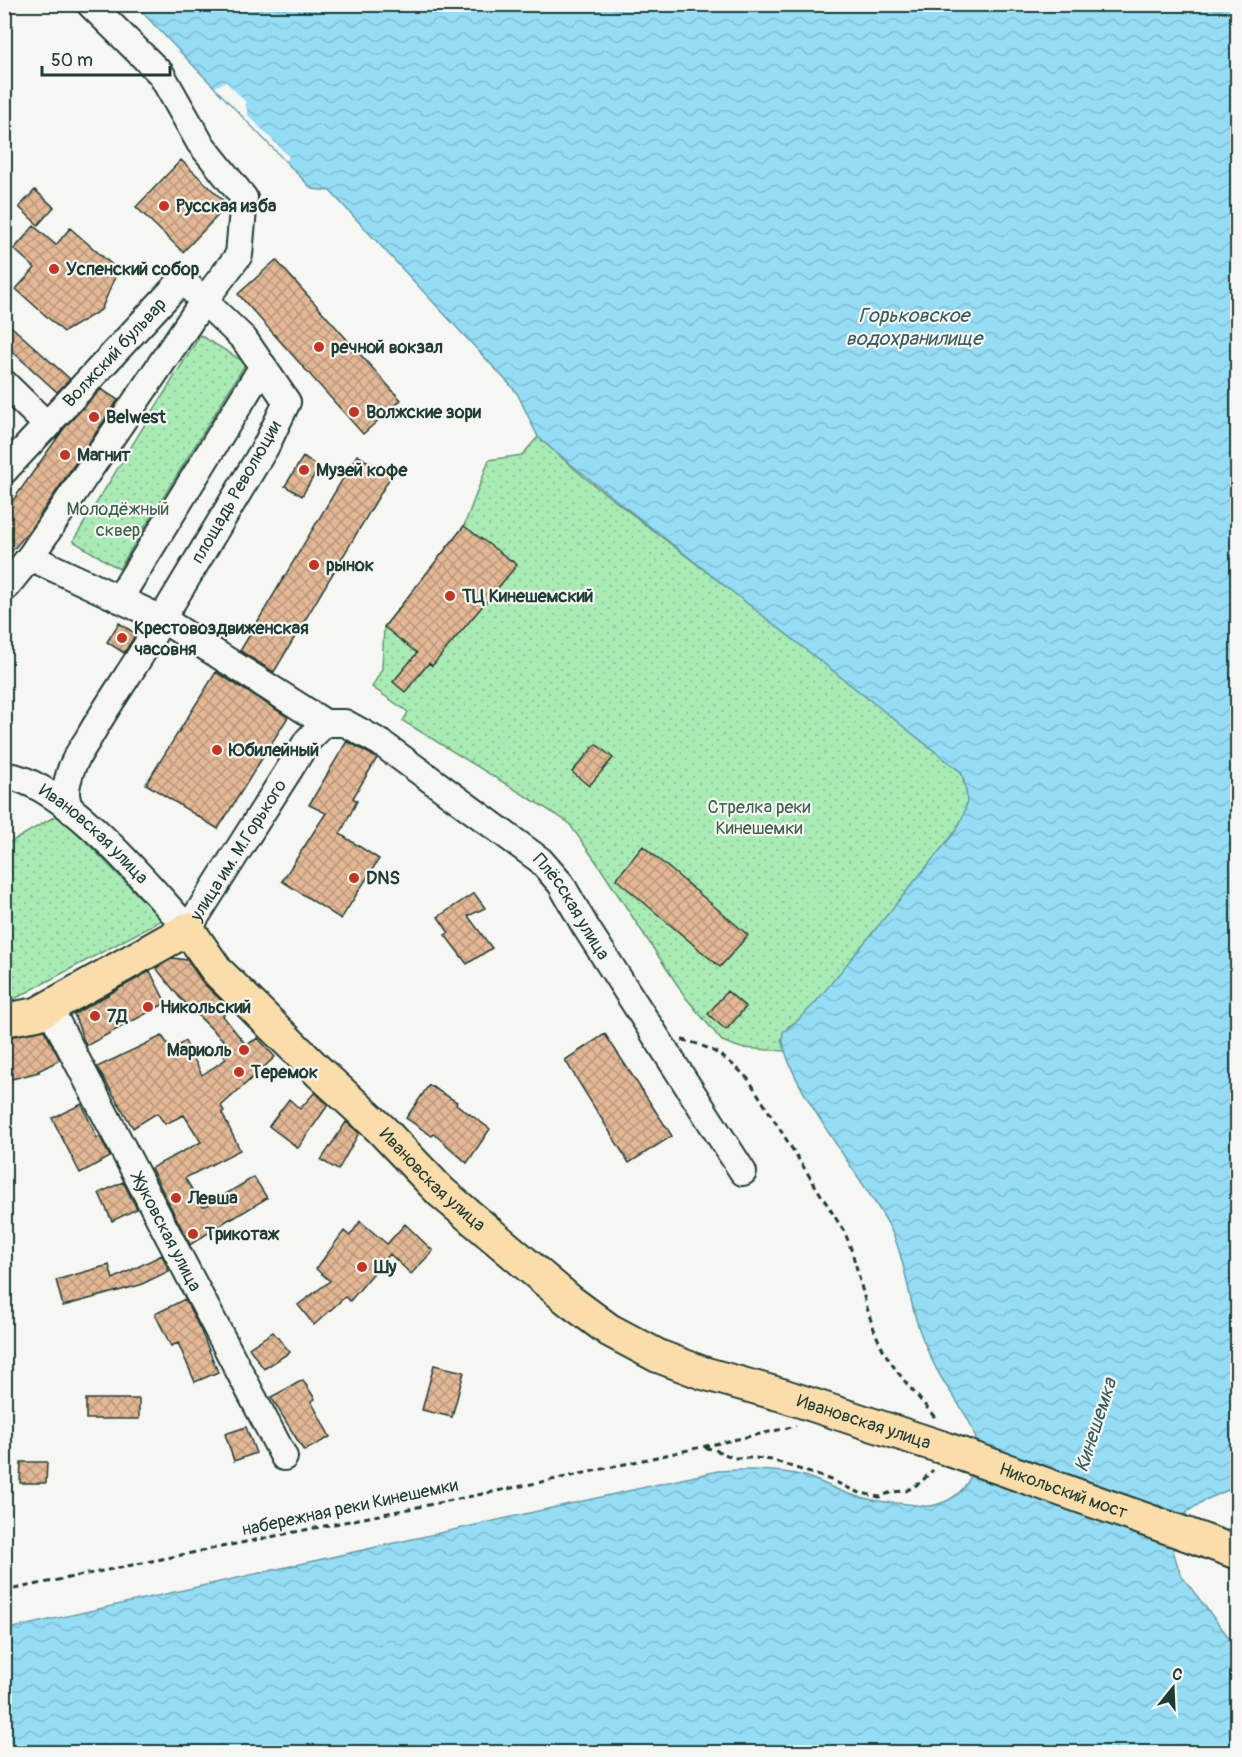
<svg xmlns="http://www.w3.org/2000/svg" width="1242" height="1757" viewBox="0 0 1242 1757" font-family="Pangolin,sans-serif">
  <style>
    .grass { fill: url(#grass-dots); stroke: #649474; stroke-width: 1.5 }
    .water { fill: url(#water-waves); stroke: #659da8; stroke-width: 1.5 }
    .pier { fill: #f6f6f2 }
    .building { fill: url(#building-cross-hatch); stroke: #1f3d34; stroke-width: 1.5 }
    .lines { fill: none; stroke-linecap: round; stroke-linejoin: round }
    .minor-casing { stroke: #1f3d34; stroke-width: 30 }
    .major-casing { stroke: #1f3d34; stroke-width: 36 }
    .path { stroke: #1f3d34; stroke-width: 3; stroke-dasharray: 6 4.5; stroke-linecap: butt }
    .minor { stroke: #f6f6f2; stroke-width: 26 }
    .major { stroke: #faddab; stroke-width: 32 }
    .major-bridge-casing { stroke: #1f3d34; stroke-width: 36; stroke-linecap: butt }
    .major-bridge { stroke: #faddab; stroke-width: 32 }
    .poi-dot { fill: #c8321e; stroke: #f6f6f2; stroke-width: 2 }
    .labels { text-anchor: middle; stroke-width: 4.5; stroke-linejoin: round; paint-order: stroke }
    .poi-label { font-size: 18px; font-weight: bold; fill: #1f3d34; stroke: #f6f6f2; text-anchor: start }
    .street-label { font-size: 18px; fill: #1f3d34; stroke: #f6f6f2 }
    .park-label { font-size: 18px; fill: #3b604e; stroke: #f6f6f2 }
    .water-label { font-size: 20px; font-style: italic; fill: #365d5b; stroke: #f6f6f2 }
  </style>
  <defs>
    <pattern id="grass-dots" width="8" height="8" patternUnits="userSpaceOnUse" patternTransform="scale(1.5)"><rect width="8" height="8" fill="#a9ebb4"/><path d="M2 2h.1M6 6h.1" fill="none" stroke="#91ca9b" stroke-width="1.8" stroke-linecap="round"/></pattern>
    <pattern id="water-waves" width="16" height="10" patternUnits="userSpaceOnUse" patternTransform="scale(1.5)"><rect width="16" height="10" fill="#94ddf5"/><path d="M0 5q4-4 8 0t8 0" fill="none" stroke="#7fbfd3"/></pattern>
    <pattern id="building-cross-hatch" width="8" height="8" patternUnits="userSpaceOnUse" patternTransform="scale(1.5)"><rect width="8" height="8" fill="#e4b895"/><path d="M0 0l8 8M0 8l8-8" fill="none" stroke="#b8977a"/></pattern>
  </defs>
  <rect width="100%" height="100%" fill="#f6f6f2"/>
  <filter id="ink" filterUnits="userSpaceOnUse"><feTurbulence type="fractalNoise" baseFrequency=".0167" numOctaves="2"/><feDisplacementMap in="SourceGraphic" scale="12" xChannelSelector="R" yChannelSelector="G"/><feConvolveMatrix kernelMatrix="1 2 1 2 8 2 1 2 1" color-interpolation-filters="sRGB"/></filter>
  <g filter="url(#ink)">
    <path class="grass" d="M 200,335 L 246,363 L 119,569 L 73,541 Z
      M 538,437 L 584,477 L 795,640 L 961,772 C 970,797 969,809 955,832 L 815,1004 L 798,1020 L 788,1027 L 781,1040 L 785,1051 L 741,1048 L 722,1041 L 686,998 L 597,863 L 568,822 L 403,721 L 408,712 L 372,687 L 382,669 L 384,627 L 464,526 L 489,460 L 522,455 Z
      M 59,814 L 162,920 L 5,1004 L 4,846 Z"/>
    <path class="water" d="M 138,5 L 1237,5 L 1238,1486 L 1205,1500 L 1187,1512 L 1177,1529 L 1173,1550 L 1180,1574 L 1237,1648 L 1237,1752 L 5,1752 L 4,1630 L 718,1471 C 747,1469 775,1469 804,1476 C 818,1480 832,1488 846,1493 C 866,1500 887,1503 908,1504 C 916,1505 927,1508 935,1505 C 948,1502 960,1494 967,1483 C 994,1441 962,1413 941,1377 C 934,1365 927,1350 922,1337 C 907,1300 907,1259 888,1224 C 867,1184 776,1070 783,1032 L 798,1020 L 815,1003 L 955,832 C 969,809 970,797 961,772 L 554,451 L 538,437 L 518,395 L 512,387 L 330,191 L 312,189 L 141,11 Z"/>
    <path class="pier" d="M 224,82 L 227,83 L 245,101 L 248,115 L 289,157 L 286,161 L 215,87 Z"/>
    <path class="building" d="M 181,160 L 228,205 L 183,252 L 136,207 Z
      M 35,190 L 54,207 L 38,225 L 19,207 Z
      M 34,226 L 56,245 L 70,228 L 118,270 L 101,310 L 64,332 L 16,289 L 35,268 L 14,249 Z
      M 276,260 L 401,400 L 363,434 L 238,294 Z
      M 4,320 L 70,379 L 57,392 L 4,344 Z
      M 101,389 L 118,400 L 30,530 L 4,560 L 4,513 L 65,427 Z
      M 357,455 L 391,476 L 274,672 L 240,651 Z
      M 303,457 L 319,467 L 302,496 L 285,486 Z
      M 464,526 L 517,565 L 432,666 L 429,663 L 405,692 L 393,682 L 417,653 L 384,627 Z
      M 119,623 L 136,634 L 124,653 L 107,642 Z
      M 216,672 L 288,717 L 218,829 L 146,784 Z
      M 347,741 L 377,758 L 353,798 L 357,801 L 340,834 L 379,859 L 341,919 L 282,881 L 326,813 L 309,805 Z
      M 596,744 L 613,758 L 589,786 L 572,772 Z
      M 643,846 L 748,935 L 720,967 L 616,879 Z
      M 474,893 L 485,908 L 468,916 L 492,948 L 467,964 L 445,935 L 449,933 L 438,917 Z
      M 173,958 L 187,960 L 204,984 L 229,1008 L 223,1016 L 246,1045 L 258,1038 L 275,1057 L 221,1106 L 224,1111 L 222,1113 L 240,1150 L 185,1178 L 202,1206 L 206,1206 L 254,1177 L 267,1198 L 232,1219 L 231,1218 L 190,1245 L 151,1168 L 201,1142 L 184,1115 L 165,1124 L 157,1113 L 133,1128 L 97,1067 L 162,1036 L 172,1050 L 185,1041 L 202,1075 L 226,1059 L 219,1049 L 226,1043 L 180,998 L 156,968 Z
      M 150,971 L 166,1003 L 86,1046 L 74,1014 Z
      M 727,991 L 746,1007 L 726,1030 L 708,1014 Z
      M 44,1030 L 60,1060 L 38,1071 L 39,1072 L 4,1081 L 4,1038 Z
      M 605,1034 L 672,1136 L 629,1163 L 565,1060 Z
      M 429,1085 L 457,1102 L 456,1104 L 490,1129 L 467,1163 L 434,1134 L 432,1136 L 406,1118 Z
      M 315,1092 L 328,1105 L 298,1148 L 269,1126 L 289,1099 L 300,1109 Z
      M 82,1104 L 97,1138 L 100,1137 L 110,1157 L 80,1173 L 52,1118 Z
      M 346,1122 L 359,1133 L 338,1170 L 321,1160 Z
      M 123,1182 L 137,1209 L 112,1221 L 99,1193 Z
      M 360,1221 L 387,1244 L 405,1224 L 433,1251 L 411,1274 L 390,1254 L 350,1301 L 345,1297 L 314,1325 L 298,1305 L 330,1281 L 316,1269 L 344,1231 L 350,1236 Z
      M 162,1255 L 169,1271 L 140,1285 L 63,1306 L 56,1280 L 109,1265 L 113,1279 Z
      M 185,1299 L 201,1331 L 218,1372 L 195,1382 L 178,1343 L 171,1346 L 155,1314 Z
      M 273,1332 L 290,1352 L 264,1369 L 249,1348 Z
      M 434,1365 L 464,1372 L 452,1417 L 422,1410 Z
      M 303,1380 L 315,1399 L 311,1401 L 330,1437 L 304,1451 L 271,1397 Z
      M 86,1399 L 139,1399 L 139,1419 L 86,1419 Z
      M 246,1427 L 256,1453 L 234,1461 L 225,1434 Z
      M 21,1462 L 47,1462 L 46,1483 L 20,1483 Z"/>
    <g class="lines">
      <defs>
        <g id="minor">
          <path d="M 4,383 L 48,426"/>
          <path id="s1" d="M 4,471 L 182,280 L 244,339 L 287,402 L 266,446 L 162,619 C 140,660 111,698 88,739 C 81,750 72,763 69,776 C 65,789 64,800 72,811"/>
          <path d="M 30,557 L 162,619 L 325,723"/>
          <path d="M 4,589 L 30,557 L 203,302 L 239,255 L 244,198 L 200,143 L 161,74 L 90,4"/>
          <path d="M 119,599 L 263,366"/>
          <path id="s2" d="M 325,723 L 345,723 L 381,743 L 540,860 L 561,884 L 585,926 L 743,1172"/>
          <path id="s3" d="M 14,777 C 73,793 147,884 188,929 L 308,740 L 325,723"/>
          <path id="s4" d="M 49,1007 L 284,1457"/>
        </g>
        <g id="major">
          <path id="s5" d="M 4,1020 L 37,1014 L 188,929 L 217,971 L 319,1072 L 381,1129 L 441,1192 L 570,1301 L 609,1330 L 658,1356 L 703,1373 L 782,1395 L 941,1447"/>
          <path d="M 1186,1534 L 1238,1553"/>
        </g>
      </defs>
      <use href="#minor" class="minor-casing"/>
      <use href="#major" class="major-casing"/>
      <path class="path" d="M 682,1040 C 710,1045 730,1060 749,1080 L 845,1233 C 861,1271 864,1316 885,1353 C 899,1377 919,1397 936,1419
        M 705,1448 L 713,1449 L 734,1458 L 755,1458 L 772,1460 L 831,1480 L 857,1492 L 879,1497 L 892,1492 L 906,1491 L 920,1483 L 933,1470
        M 4,1591 L 571,1476 L 796,1426"/>
      <use href="#minor" class="minor"/>
      <use href="#major" class="major"/>
      <defs>
        <g id="major-bridge">
          <path id="s6" d="M 941,1447 L 1186,1534"/>
        </g>
      </defs>
      <use href="#major-bridge" class="major-bridge-casing"/>
      <use href="#major-bridge" class="major-bridge"/>
    </g>
  </g>
  <g class="poi-dot">
    <circle cx="164" cy="206" r="6"/>
    <circle cx="54" cy="269" r="6"/>
    <circle cx="319" cy="347" r="6"/>
    <circle cx="354" cy="412" r="6"/>
    <circle cx="94" cy="417" r="6"/>
    <circle cx="65" cy="455" r="6"/>
    <circle cx="304" cy="470" r="6"/>
    <circle cx="314" cy="565" r="6"/>
    <circle cx="450" cy="596" r="6"/>
    <circle cx="122" cy="638" r="6"/>
    <circle cx="217" cy="750" r="6"/>
    <circle cx="354" cy="878" r="6"/>
    <circle cx="148" cy="1007" r="6"/>
    <circle cx="95" cy="1016" r="6"/>
    <circle cx="244" cy="1050" r="6"/>
    <circle cx="239" cy="1072" r="6"/>
    <circle cx="176" cy="1198" r="6"/>
    <circle cx="193" cy="1234" r="6"/>
    <circle cx="362" cy="1267" r="6"/>
  </g>
  <g class="labels">
    <g class="poi-label">
      <text x="176" y="212">Русская изба</text>
      <text x="66" y="275">Успенский собор</text>
      <text x="331" y="353">речной вокзал</text>
      <text x="366" y="418">Волжские зори</text>
      <text x="106" y="423">Belwest</text>
      <text x="77" y="461">Магнит</text>
      <text x="316" y="476">Музей кофе</text>
      <text x="326" y="571">рынок</text>
      <text x="462" y="602">ТЦ Кинешемский</text>
      <text x="134" y="634">Крестовоздвиженская<tspan x="134" dy="21">часовня</tspan></text>
      <text x="229" y="756">Юбилейный</text>
      <text x="366" y="884">DNS</text>
      <text x="160" y="1013">Никольский</text>
      <text x="107" y="1022">7Д</text>
      <text x="232" y="1056" text-anchor="end">Мариоль</text>
      <text x="251" y="1078">Теремок</text>
      <text x="188" y="1204">Левша</text>
      <text x="205" y="1240">Трикотаж</text>
      <text x="374" y="1273">Шу</text>
    </g>
    <g class="street-label">
      <text dy="6" stroke="none"><textPath href="#s1" startOffset="162">Волжский бульвар</textPath></text>
      <text transform="translate(236 492) rotate(-60)" y="6">площадь Революции</text>
      <text dy="6" stroke="none"><textPath href="#s3" startOffset="99">Ивановская улица</textPath></text>
      <text dy="6" stroke="none"><textPath href="#s3" startOffset="327">улица им. М.Горького</textPath></text>
      <text dy="6" stroke="none"><textPath href="#s2" startOffset="315">Плёсская улица</textPath></text>
      <text dy="6" stroke="none"><textPath href="#s5" startOffset="558">Ивановская улица</textPath></text>
      <text dy="6" stroke="none"><textPath href="#s4" startOffset="254">Жуковская улица</textPath></text>
      <text dy="6" stroke="none"><textPath href="#s5" startOffset="1062">Ивановская улица</textPath></text>
      <text dy="6" stroke="none"><textPath href="#s6" startOffset="130">Никольский мост</textPath></text>
      <text transform="translate(350 1507) rotate(-12)" y="6">набережная реки Кинешемки</text>
    </g>
    <g class="park-label">
      <text x="118" y="515">Молодёжный<tspan x="118" dy="21">сквер</tspan></text>
      <text x="759" y="813">Стрелка реки<tspan x="759" dy="21">Кинешемки</tspan></text>
    </g>
    <g class="water-label">
      <text x="914" y="322">Горьковское<tspan x="914" dy="23">водохранилище</tspan></text>
      <text transform="translate(1095 1425) rotate(-72)" y="7">Кинешемка</text>
    </g>
  </g>
  <rect width="1242" height="1757" fill="none" stroke="#f6f6f2" stroke-width="24"/>
  <rect x="12" y="12" width="1218" height="1733" fill="none" stroke="#1f3d34" stroke-width="2" filter="url(#ink)"/>
  <g transform="translate(1173 1688) rotate(18)" stroke="#f6f6f2" stroke-width="4.5" paint-order="stroke">
  <path d="M0-4.5L10 22L0 15L-10 22Z" fill="#1f3d34"/>
  <text y="-9" font-size="16" font-weight="bold" text-anchor="middle" fill="#1f3d34">С</text>
  </g>
  <path d="M42 66v9h128v-9" fill="none" stroke="#1f3d34" stroke-width="3"/>
  <text x="51" y="66" font-size="18" fill="#1f3d34" stroke="#f6f6f2" stroke-width="4.5" paint-order="stroke">50 m</text>
</svg>
